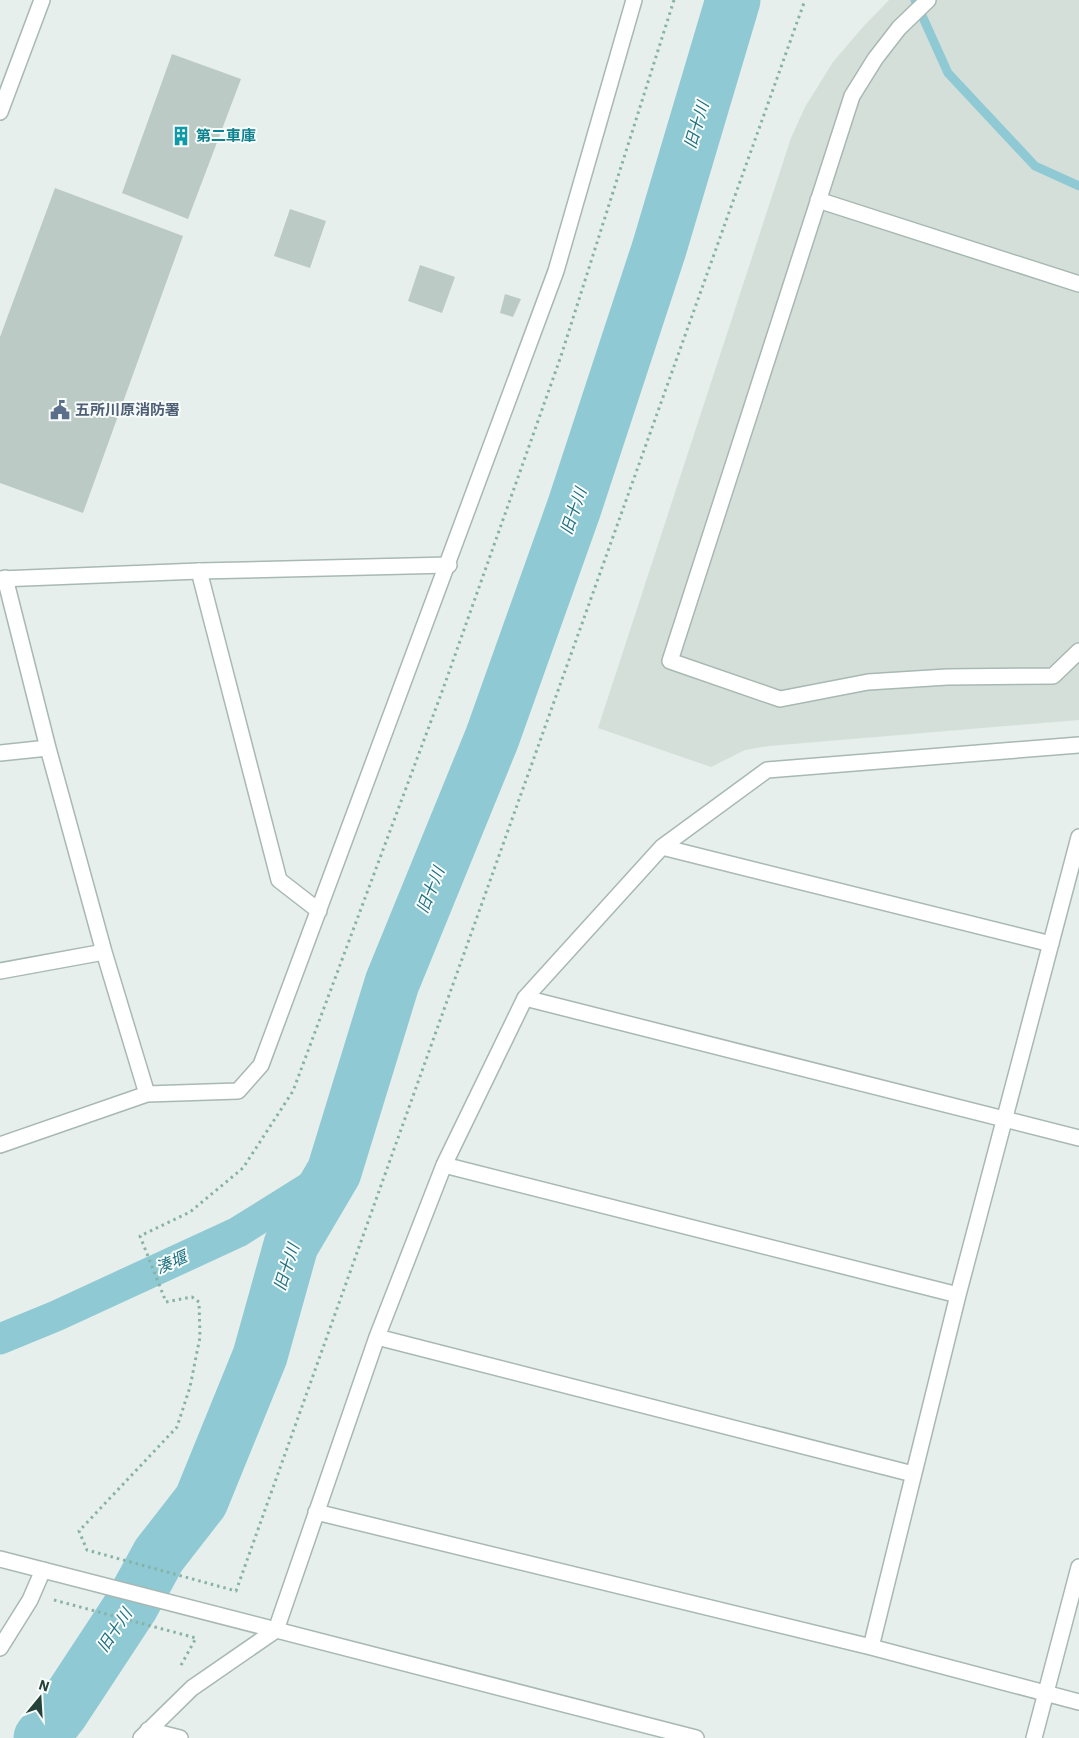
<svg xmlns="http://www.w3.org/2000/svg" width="1079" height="1738" viewBox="0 0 1079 1738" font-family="'IBM Plex Sans','Noto Sans JP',sans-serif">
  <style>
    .built { fill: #d4dfda }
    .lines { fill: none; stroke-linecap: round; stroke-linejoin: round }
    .stream { stroke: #8ec9d4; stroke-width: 9 }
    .canal { stroke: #8ec9d4; stroke-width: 31 }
    .river { stroke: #8ec9d4; stroke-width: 55 }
    .building { fill: #bbcac4 }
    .service-casing { stroke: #a8b8b2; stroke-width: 18 }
    .minor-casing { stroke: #a8b8b2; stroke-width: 18 }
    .tertiary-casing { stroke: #a8b8b2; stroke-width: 18 }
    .path { stroke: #86b3a5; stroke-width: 3; stroke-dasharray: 2.5 4; stroke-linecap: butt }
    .service { stroke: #fff; stroke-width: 15 }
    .minor { stroke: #fff; stroke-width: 15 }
    .tertiary { stroke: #fff; stroke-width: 15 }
    .labels { text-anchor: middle; stroke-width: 4; stroke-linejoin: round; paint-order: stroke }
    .culture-label { font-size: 15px; font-weight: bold; fill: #0d838f; stroke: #f7fbf9; text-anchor: start }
    .service-label { font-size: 15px; font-weight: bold; fill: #4e5e75; stroke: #f7fbf9; text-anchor: start }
    .water-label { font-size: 16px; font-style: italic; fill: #1c6f80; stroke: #f7fbf9 }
  </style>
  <rect width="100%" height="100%" fill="#e6efeb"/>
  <path class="built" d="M 889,0 L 1079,0 L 1079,720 L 769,746 L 745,750 L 711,767 L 598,728 L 791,138 L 805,107 L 833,62 L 862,28 Z"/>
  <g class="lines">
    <path class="stream" d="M 915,0 L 948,73 L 1035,166 L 1079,186"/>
    <path class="canal" d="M 0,1339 L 56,1316 L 238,1232 L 334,1172"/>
    <path class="river" d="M 41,1738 L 62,1711 L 131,1606 L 159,1555 L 201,1501 L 260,1356 L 291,1245 L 334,1172 L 392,983 L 492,738 L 574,508 L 659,249 L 733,0"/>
  </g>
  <path class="building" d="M 172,54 L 241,79 L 188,219 L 122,193 Z
    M 55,188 L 183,236 L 83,513 L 0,483 L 0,337 Z
    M 290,209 L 326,221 L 310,268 L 274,256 Z
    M 420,265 L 455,277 L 442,313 L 408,301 Z
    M 505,294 L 521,299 L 513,317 L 500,313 Z"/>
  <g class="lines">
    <defs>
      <path id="service" d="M 928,0 L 899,28 L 875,59 L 852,96 L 670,661 L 780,699 L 868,682 L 947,677 L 1053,676 L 1079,651
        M 818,200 L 1079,284"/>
      <path id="minor" d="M 0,112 L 42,0
        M 199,571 L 279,880 L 319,911
        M 5,578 L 48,748 L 104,952 L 147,1094
        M 0,753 L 48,748
        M 662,847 L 1051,944
        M 0,971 L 104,952
        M 525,998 L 1079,1138
        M 0,1145 L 147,1094 L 238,1091 L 261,1065 L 556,271 L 634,0
        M 444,1165 L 958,1295
        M 377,1337 L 913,1474
        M 316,1512 L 871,1647 L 1079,1702
        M 871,1647 L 958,1295 L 1079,837
        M 0,1648 L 30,1600 L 43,1570
        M 148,1730 L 180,1738
        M 141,1738 L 192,1688 L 276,1630 L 377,1337 L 444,1165 L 525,998 L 662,847 L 767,770 L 1079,745
        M 1034,1738 L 1079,1567"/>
      <path id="tertiary" d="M 0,579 L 199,571 L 449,565
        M 0,1559 L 696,1738"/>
    </defs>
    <use href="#service" class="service-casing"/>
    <use href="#minor" class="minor-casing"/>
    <use href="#tertiary" class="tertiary-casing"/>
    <path class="path" d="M 674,0 L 561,356 L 443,689 L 293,1091 L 243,1168 L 190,1212 L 140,1236 L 166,1302 L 192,1297 L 199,1302 L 200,1337 L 190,1387 L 177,1427 L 79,1531 L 87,1550 L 236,1591 L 805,0
      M 54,1600 L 196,1638 L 180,1667"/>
    <use href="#service" class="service"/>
    <use href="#minor" class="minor"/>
    <use href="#tertiary" class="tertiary"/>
  </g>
  <defs>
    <symbol id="building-bare" viewBox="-9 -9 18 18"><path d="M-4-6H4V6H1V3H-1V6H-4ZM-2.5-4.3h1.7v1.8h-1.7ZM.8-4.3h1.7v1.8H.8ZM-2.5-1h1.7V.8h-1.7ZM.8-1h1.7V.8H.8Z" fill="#0f9aa8" stroke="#f7fbf9" stroke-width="2.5" paint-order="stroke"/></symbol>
    <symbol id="civic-bare" viewBox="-9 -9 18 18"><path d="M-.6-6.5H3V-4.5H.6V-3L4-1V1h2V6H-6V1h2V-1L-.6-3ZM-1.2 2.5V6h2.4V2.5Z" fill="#5c6f8a" stroke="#f7fbf9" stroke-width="2.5" paint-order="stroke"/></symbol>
  </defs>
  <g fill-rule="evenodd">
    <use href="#building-bare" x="167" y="122" width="28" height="28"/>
    <use href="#civic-bare" x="46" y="396" width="28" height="28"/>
  </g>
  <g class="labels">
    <g class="culture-label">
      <text x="196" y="141">第二車庫</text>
    </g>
    <g class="service-label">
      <text x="75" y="415">五所川原消防署</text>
    </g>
    <g class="water-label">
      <text transform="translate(696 125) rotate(-73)" y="6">旧十川</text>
      <text transform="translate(573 511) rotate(-71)" y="6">旧十川</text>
      <text transform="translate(430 890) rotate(-68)" y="6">旧十川</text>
      <text transform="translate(171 1262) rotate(-24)" y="6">湊堰</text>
      <text transform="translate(286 1267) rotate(-72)" y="6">旧十川</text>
      <text transform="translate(114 1630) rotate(-56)" y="6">旧十川</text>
    </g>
  </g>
  <g transform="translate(40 1698) rotate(18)" stroke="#f7fbf9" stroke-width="4" paint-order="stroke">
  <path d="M0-4L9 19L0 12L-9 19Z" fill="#24423a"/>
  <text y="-8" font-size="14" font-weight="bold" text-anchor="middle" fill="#24423a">N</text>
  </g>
</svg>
